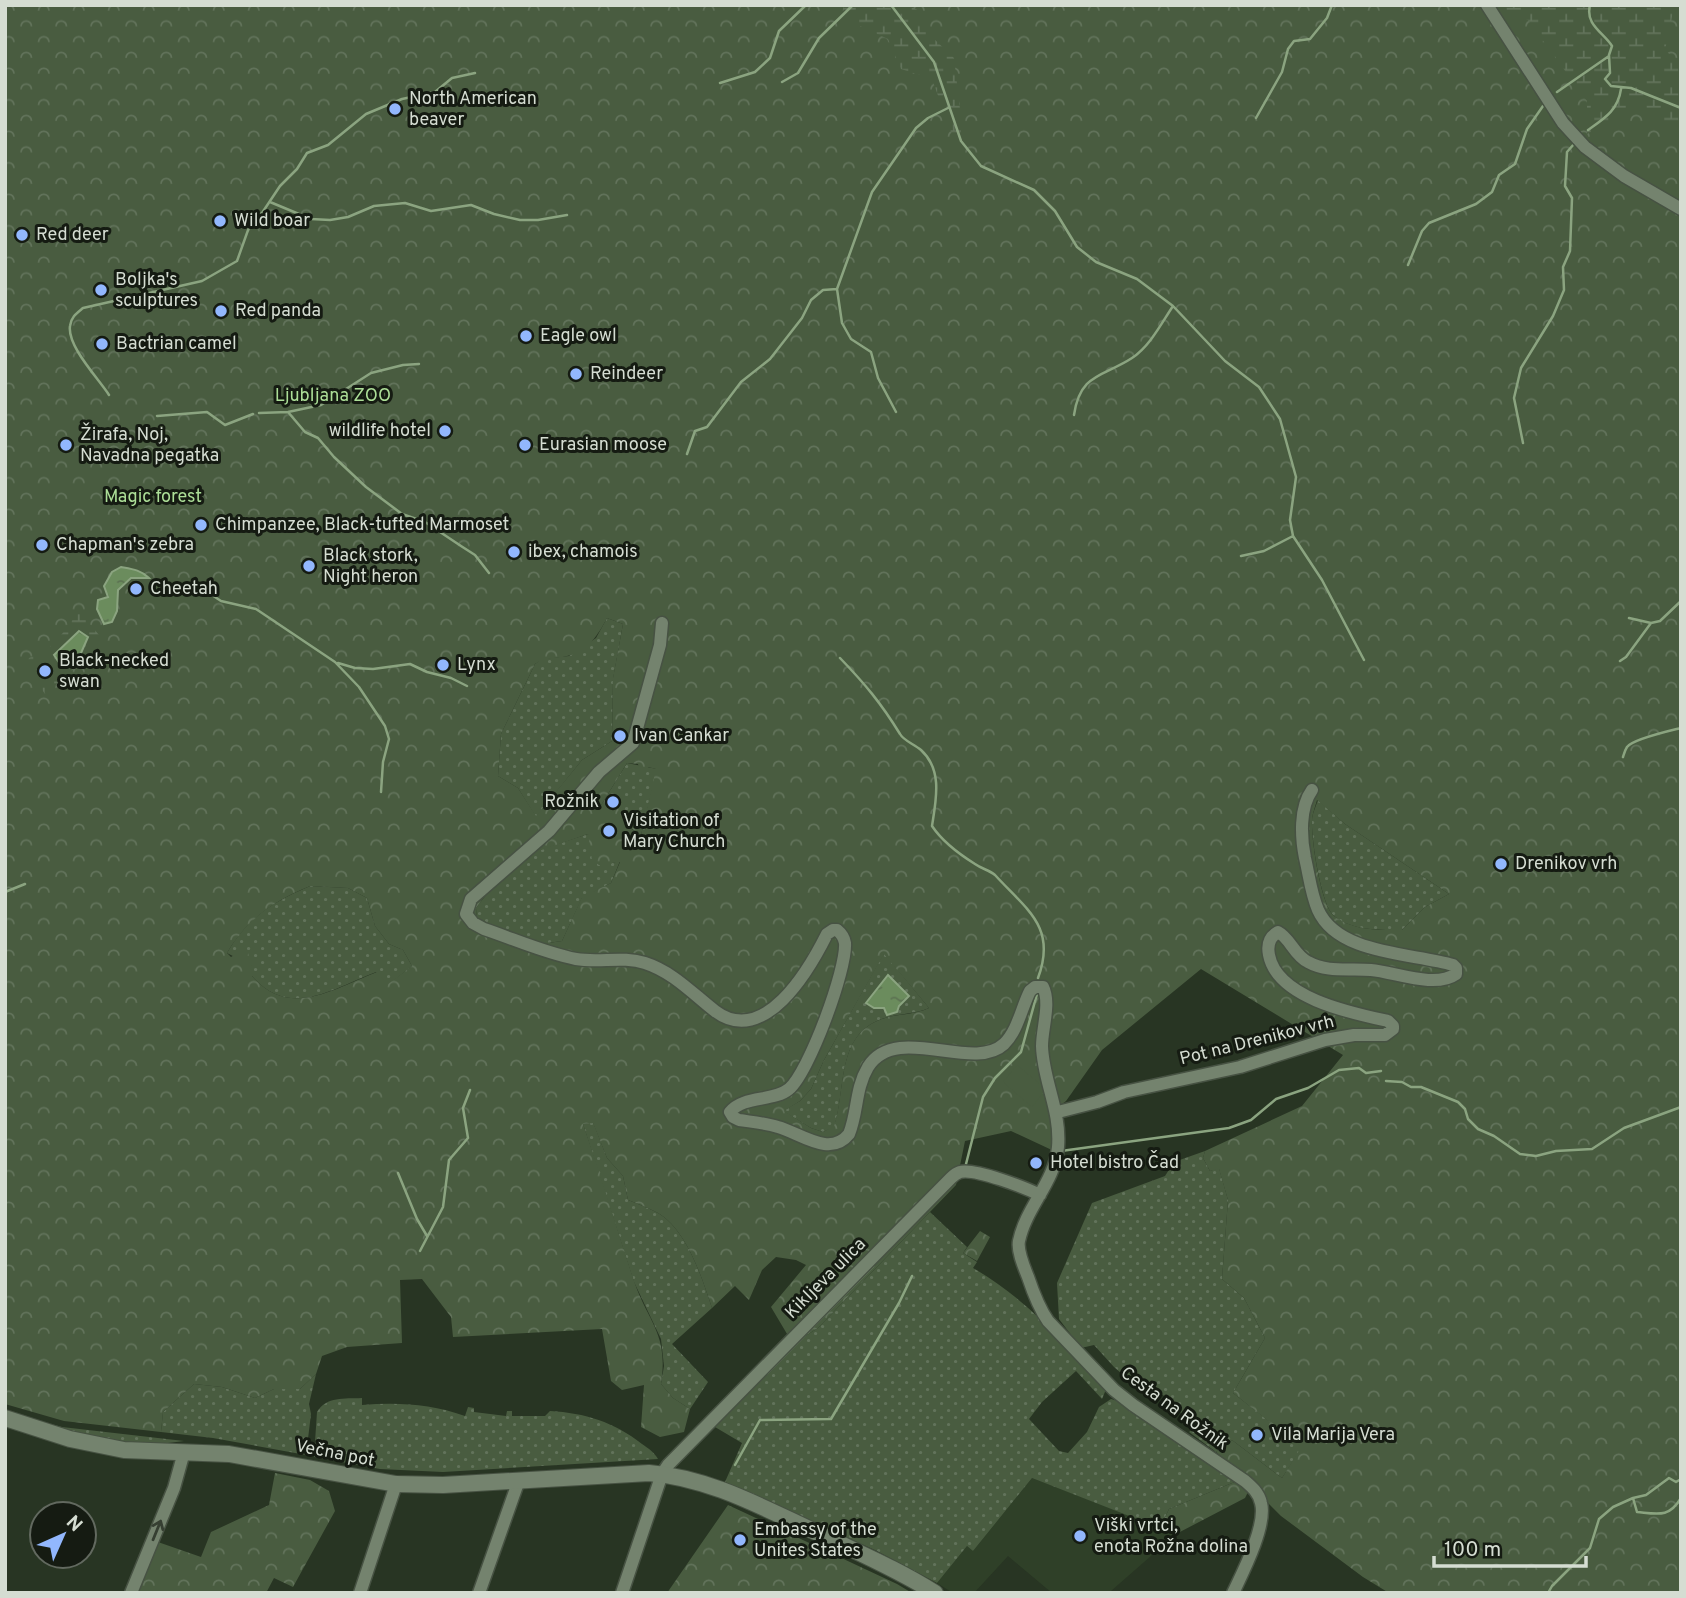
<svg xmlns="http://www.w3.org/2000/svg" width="1686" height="1598" viewBox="0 0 1686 1598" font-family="Overpass,sans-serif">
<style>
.built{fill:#2f4028}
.grass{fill:url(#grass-dots)}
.forest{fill:url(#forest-crowns);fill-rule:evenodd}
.wetland{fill:url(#wetland-marsh)}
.pitch{fill:#495c40}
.water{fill:url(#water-ripples);stroke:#8ba480;stroke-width:2}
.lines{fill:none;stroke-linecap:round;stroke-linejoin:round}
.stream{stroke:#8ba480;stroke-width:2.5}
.minor-casing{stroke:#475243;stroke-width:15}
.secondary-casing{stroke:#475243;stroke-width:18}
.minor{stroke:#74836e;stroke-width:12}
.secondary{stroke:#74836e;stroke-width:16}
.oneway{stroke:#363f32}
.poi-dot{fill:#92b7fd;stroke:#151b12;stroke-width:2.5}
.labels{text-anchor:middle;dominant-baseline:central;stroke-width:6;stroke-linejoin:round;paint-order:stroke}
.poi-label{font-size:18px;fill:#d5ddd2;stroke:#151b12;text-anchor:start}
.park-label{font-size:18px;fill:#acde97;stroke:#151b12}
.street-label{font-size:18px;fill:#d5ddd2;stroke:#151b12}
</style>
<defs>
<pattern id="grass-dots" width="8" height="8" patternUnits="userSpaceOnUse" patternTransform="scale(1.75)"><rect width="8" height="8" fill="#495c40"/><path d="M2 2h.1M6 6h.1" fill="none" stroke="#62735b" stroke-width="1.8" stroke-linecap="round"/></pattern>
<pattern id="forest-crowns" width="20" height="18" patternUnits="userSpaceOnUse" patternTransform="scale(1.75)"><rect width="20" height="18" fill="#495c40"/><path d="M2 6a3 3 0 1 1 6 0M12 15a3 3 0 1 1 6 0" fill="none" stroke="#62735b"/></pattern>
<pattern id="wetland-marsh" width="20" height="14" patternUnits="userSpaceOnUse" patternTransform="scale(1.75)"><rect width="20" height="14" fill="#495c40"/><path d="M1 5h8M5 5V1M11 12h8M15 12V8" fill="none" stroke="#62735b"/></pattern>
<pattern id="water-ripples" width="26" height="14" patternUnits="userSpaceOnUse" patternTransform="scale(1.75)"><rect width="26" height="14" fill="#6b8c5d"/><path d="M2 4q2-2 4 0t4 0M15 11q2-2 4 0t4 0" fill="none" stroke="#5c7252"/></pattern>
</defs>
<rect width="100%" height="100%" fill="#283523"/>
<path class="built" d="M1032 1478 1134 1517 1176 1534 1111 1591 1052 1593 1008 1556 974 1593H953L937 1583 967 1546 973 1551Z"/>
<path class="grass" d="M607 618 623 624 613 679 612 741 582 760 536 817 518 788 498 776 501 734 535 664 542 659 569 656 596 638Z
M627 763 657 769 641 835 600 807Z
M1318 800 1345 824 1449 894 1425 907 1402 930C1379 930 1353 931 1334 916 1321 906 1311 837 1312 821 1312 814 1316 806 1318 800Z
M588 834 612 863 620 861 611 883 582 898 562 941 541 944 477 920 476 908 493 886 527 854Z
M310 886 348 888 367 898 375 926 389 944 403 950 412 966 388 985 376 972C334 988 289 1020 252 976V966L227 953C248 917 273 902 310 886Z
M884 953 929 1008C913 1015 894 1013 877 1021 836 1039 846 1093 834 1127L823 1132 811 1128 783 1111 800 1101 811 1089 824 1060Z
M593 1122 607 1158 623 1176 628 1200C638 1204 649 1208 658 1213 687 1230 702 1278 712 1308L672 1344 708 1382 690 1409 673 1398 661 1384 664 1366 661 1339 634 1282 583 1124Z
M1205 1151 1203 1158 1210 1171 1219 1168 1228 1200 1222 1279 1244 1298 1265 1338 1233 1393 1302 1447 1282 1478 1232 1440 1216 1452 1189 1432 1195 1427 1163 1395 1136 1386 1114 1367 1094 1345 1081 1348 1059 1319 1057 1283 1092 1203 1165 1176 1174 1162Z
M930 1212 967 1247 963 1253 977 1262 973 1268C1026 1298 1065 1344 1107 1387L1102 1399 1076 1371 1042 1402 1029 1419 1059 1451 1068 1453 1087 1432 1099 1407 1111 1399 1124 1403 1237 1481 1169 1509 1160 1528 1032 1478 973 1551 967 1546 937 1583 877 1551 725 1482 742 1443 715 1427 793 1344 818 1328Z
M316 1374 309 1404 311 1414 306 1455 213 1438 161 1432 163 1412 194 1384 222 1387 255 1398 274 1389H300Z
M362 1398V1405C398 1402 431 1404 465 1416L468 1407 474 1408V1412L506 1416 507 1411H512V1416H545L550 1411C585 1413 614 1422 642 1444 649 1449 654 1452 658 1459L443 1472 380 1469 314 1457 317 1412C327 1396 344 1399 362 1398Z
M42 1422 62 1427 184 1441 168 1443 166 1448 86 1438Z"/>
<path class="forest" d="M5 5H1681V1593H1389L1363 1577 1281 1516 1268 1503 1258 1488 1216 1452 1232 1440 1282 1478 1301 1447 1233 1393 1265 1338 1244 1298 1222 1279 1228 1200 1219 1169 1210 1171 1203 1158 1205 1151 1302 1106 1343 1055 1201 969 1102 1050 1066 1101 1053 1111 1054 1151 1011 1131 965 1141 956 1185 818 1328 793 1344 771 1307 806 1265 796 1260 776 1257 762 1270 749 1300 735 1286 712 1308C702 1278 687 1230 658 1213 649 1208 638 1204 628 1200L623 1176 607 1158 593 1123 583 1124C601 1175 616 1226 633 1278 647 1322 669 1332 661 1384L673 1398 690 1409 684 1432 660 1437 641 1427 644 1385 622 1390 611 1381 602 1329 453 1337 451 1317 422 1279 400 1280 402 1343 347 1347 322 1356 316 1374 300 1389H274L255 1398 222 1387 194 1384 163 1412 161 1432 64 1421 5 1404ZM607 618 623 624 613 678 612 741 582 760 536 816 518 788 498 776 501 734 535 664C545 657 555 659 567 656 588 651 598 635 607 618ZM627 763 638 764 640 772 646 773 648 767 656 769 641 835 625 825 617 806 600 807ZM1317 800 1345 824 1449 894 1425 907 1402 930C1379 930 1354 931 1334 916 1321 906 1311 839 1312 821 1312 815 1315 807 1317 800ZM588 834 592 860 599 865 608 866 612 863 620 862 611 883 582 897 562 941 541 944 477 919 476 908 493 886 527 855ZM310 886 348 888 367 898 375 926 389 944 403 950 412 966 388 984 377 972C335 988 289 1020 252 976V966L248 953 242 950 231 957 227 953C247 919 274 901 310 886ZM884 954 929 1008C912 1016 894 1013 877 1021 836 1039 846 1092 834 1126L823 1132 811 1128 784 1111 800 1101 811 1089 824 1060Z
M980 1231 990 1237 977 1261 963 1253Z
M275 1473 310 1480 329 1491 335 1511 293 1587 274 1578 266 1593H134L155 1541 201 1557 211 1532 269 1505Z
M1237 1481 1249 1490 1245 1498 1176 1534 1160 1528 1169 1509Z
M728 1505 897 1584 912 1593H667Z"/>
<path class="wetland" d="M844 5H909L924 14 933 38 954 58 963 135 953 137 932 79 901 69 888 39 843 18Z
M1498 5H1670L1673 12 1665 50 1681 65V131L1639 106 1587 134V101L1528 20 1498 7Z
M77 614H81L105 642 45 694 26 666 29 658 39 653 48 655 52 642 62 634Z"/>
<path class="pitch" d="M1017 1065 1046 1089 1032 1107 1003 1082Z"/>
<path class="water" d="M121 567C132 569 141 570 149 578H131L118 590 117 611 112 622 104 624 97 609 98 600 108 597 104 586 112 572Z
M79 631 88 637 81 653 62 667 54 655Z
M888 975 909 996 899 1006 897 1012 887 1015 884 1008H874L866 1003Z"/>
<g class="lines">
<path class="stream" d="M891 5 934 62 961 141 981 166 1034 190 1055 211 1077 247 1096 262 1137 279 1173 306 1225 361 1259 387 1280 419 1296 477 1290 520 1293 536 1322 580 1364 660
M1590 5C1585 25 1603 32 1612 46L1609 55 1610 73 1605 79 1611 86 1631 88 1681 108
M782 82 798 73 819 38 853 5
M720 83 755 72 770 58 779 31 806 5
M1557 92 1609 56
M1256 118 1282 72 1288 49 1294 41 1310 39 1327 18 1332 5
M1588 130C1605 118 1618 110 1621 89
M270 202 311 219 330 220 348 217 374 206 405 203 431 211 471 205 494 214 520 220H538L567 215
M1408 265 1422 231 1429 223 1476 204 1492 192 1499 175 1515 164 1527 129 1543 106
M837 289 842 323 851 339 871 352 878 378 896 412
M109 395C98 378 67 346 70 326 71 317 77 313 83 308L202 281 237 261 252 219 262 213 280 186 297 169 307 153 328 145 366 114 402 99 435 92 452 78 475 73
M288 412 305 432 318 438 334 457 366 487 402 514 425 522 461 546 475 555 489 573
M259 413 288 412 321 405 371 373 403 365 419 364
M1074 415C1080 373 1103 377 1132 358 1150 346 1161 324 1173 306
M157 416 207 412 225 425 253 414
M1523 443 1514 398 1521 368 1553 316 1564 290 1563 267 1570 251 1572 198 1565 186 1567 152 1574 144
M687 454 695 431 707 427 741 382 770 359 802 318 811 300 823 290 837 289 872 192 916 128 928 118 948 108
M1241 556 1264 551 1293 536
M206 591 221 601 256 609 335 662 359 687 385 726 389 739 383 762 381 792
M1629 618 1651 623 1660 621 1681 601
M840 658C865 684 881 703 900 734 904 741 914 744 921 750 943 770 936 800 932 826 942 841 959 854 975 864 982 869 989 870 995 875 1027 910 1057 927 1038 978
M1620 661 1626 657 1651 623
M338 663 355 668 373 669 410 664 427 672 451 678 467 686
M1623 757C1624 754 1625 750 1627 747 1633 739 1669 731 1681 728
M5 892 25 884
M1386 1081 1402 1082 1411 1087H1421L1458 1102 1465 1109 1468 1119 1478 1129 1494 1136 1520 1154 1536 1156 1556 1151 1592 1149 1624 1128 1681 1107
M1061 1151 1229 1128 1251 1120 1276 1099 1308 1088 1339 1070 1359 1068 1366 1073 1381 1071
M965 1168 983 1097 995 1078 1021 1052 1037 994
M398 1173 417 1219 427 1236
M420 1251 443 1207 449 1160 468 1138 463 1108 470 1090
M767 1373 873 1266
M735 1465 760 1420 831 1419 899 1303 912 1276
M1633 1498 1646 1495 1669 1478 1676 1482 1681 1479
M1548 1593 1552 1586 1590 1548 1599 1519 1613 1507 1633 1498 1637 1512C1658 1514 1669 1518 1681 1498"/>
<g class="minor-casing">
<path id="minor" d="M1487 5 1563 123 1585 147 1624 176 1681 209
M662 623 660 645 633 743 599 772 549 831 471 899 466 914 473 923 484 929C514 939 545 953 576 959 599 963 623 956 645 963 673 972 693 994 715 1011 764 1048 809 970 827 934L833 930H837C842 934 844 937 845 943 847 969 809 1072 789 1089 773 1102 744 1095 730 1112L733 1117 739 1120C752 1122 765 1123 778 1127 800 1133 830 1158 849 1134 858 1112 855 1089 868 1067 896 1022 973 1073 1004 1044 1018 1030 1021 1009 1030 991L1035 987H1043C1051 1003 1042 1028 1042 1046 1043 1081 1061 1110 1058 1147 1055 1182 1026 1207 1019 1241 1017 1251 1024 1267 1028 1277 1033 1292 1039 1308 1048 1321L1114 1390 1133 1405 1245 1481C1252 1487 1259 1493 1261 1503 1267 1525 1243 1572 1233 1593
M1058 1112 1097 1102 1124 1092 1240 1067 1325 1040 1354 1035H1385L1393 1029V1026L1388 1021C1351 1013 1277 998 1269 955 1267 945 1269 937 1278 932 1290 938 1294 955 1308 962 1328 973 1349 968 1371 970 1395 972 1435 989 1456 974V968L1453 965C1413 953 1338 955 1318 910 1311 894 1309 875 1305 858 1301 838 1299 808 1312 790
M131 1593 174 1488 184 1452
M360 1593 396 1484
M479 1593 519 1480
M622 1593 662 1474 668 1465 951 1178C954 1175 957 1173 960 1172 975 1168 1026 1188 1040 1195"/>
</g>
<g class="secondary-casing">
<path id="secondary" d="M5 1418 70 1439 124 1450 229 1454 396 1484 443 1485 649 1473C711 1478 765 1509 820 1534 859 1553 899 1570 935 1593"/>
</g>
<use href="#minor" class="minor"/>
<use href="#secondary" class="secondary"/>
</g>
<defs><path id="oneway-shaft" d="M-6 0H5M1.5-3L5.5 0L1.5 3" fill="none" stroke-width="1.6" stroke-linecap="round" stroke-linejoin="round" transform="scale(1.75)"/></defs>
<use class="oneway" href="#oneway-shaft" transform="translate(157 1530) rotate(-68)"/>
<g class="poi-dot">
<circle cx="395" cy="109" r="7"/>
<circle cx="220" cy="221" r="7"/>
<circle cx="22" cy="235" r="7"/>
<circle cx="101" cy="290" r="7"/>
<circle cx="221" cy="311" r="7"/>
<circle cx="526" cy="336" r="7"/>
<circle cx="102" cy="344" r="7"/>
<circle cx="576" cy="374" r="7"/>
<circle cx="445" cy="431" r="7"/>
<circle cx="66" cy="445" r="7"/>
<circle cx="525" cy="445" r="7"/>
<circle cx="201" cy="525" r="7"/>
<circle cx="42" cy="545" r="7"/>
<circle cx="514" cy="552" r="7"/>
<circle cx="309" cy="566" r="7"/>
<circle cx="136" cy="589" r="7"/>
<circle cx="443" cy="665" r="7"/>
<circle cx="45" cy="671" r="7"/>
<circle cx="620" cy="736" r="7"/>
<circle cx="613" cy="802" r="7"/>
<circle cx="609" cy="831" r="7"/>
<circle cx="1501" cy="864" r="7"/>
<circle cx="1036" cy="1163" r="7"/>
<circle cx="1257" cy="1435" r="7"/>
<circle cx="1080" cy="1536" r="7"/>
<circle cx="740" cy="1540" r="7"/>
</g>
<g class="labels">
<g class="poi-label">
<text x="409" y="99">North American<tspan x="409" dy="21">beaver</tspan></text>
<text x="234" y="221">Wild boar</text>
<text x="36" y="235">Red deer</text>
<text x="115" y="280">Boljka's<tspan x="115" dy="21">sculptures</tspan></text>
<text x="235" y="311">Red panda</text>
<text x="540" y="336">Eagle owl</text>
<text x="116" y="344">Bactrian camel</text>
<text x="590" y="374">Reindeer</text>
<text x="431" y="431" text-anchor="end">wildlife hotel</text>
<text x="80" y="435">Žirafa, Noj,<tspan x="80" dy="21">Navadna pegatka</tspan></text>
<text x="539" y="445">Eurasian moose</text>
<text x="215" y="525">Chimpanzee, Black-tufted Marmoset</text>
<text x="56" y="545">Chapman's zebra</text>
<text x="528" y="552">ibex, chamois</text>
<text x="323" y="556">Black stork,<tspan x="323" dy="21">Night heron</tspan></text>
<text x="150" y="589">Cheetah</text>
<text x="59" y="661">Black-necked<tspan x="59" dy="21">swan</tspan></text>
<text x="457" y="665">Lynx</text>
<text x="634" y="736">Ivan Cankar</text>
<text x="599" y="802" text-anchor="end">Rožnik</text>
<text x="623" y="821">Visitation of<tspan x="623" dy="21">Mary Church</tspan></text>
<text x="1515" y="864">Drenikov vrh</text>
<text x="1050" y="1163">Hotel bistro Čad</text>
<text x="1271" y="1435">Vila Marija Vera</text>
<text x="1094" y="1526">Viški vrtci,<tspan x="1094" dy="21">enota Rožna dolina</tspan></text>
<text x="754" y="1530">Embassy of the<tspan x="754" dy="21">Unites States</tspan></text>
</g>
<g class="park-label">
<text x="333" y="396">Ljubljana ZOO</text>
<text x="153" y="497">Magic forest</text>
</g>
<g class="street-label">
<text transform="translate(1257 1041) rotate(-14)">Pot na Drenikov vrh</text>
<text transform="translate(826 1279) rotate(-45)">Kikljeva ulica</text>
<text transform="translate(1174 1409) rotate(36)">Cesta na Rožnik</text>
<text transform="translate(335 1454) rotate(11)">Večna pot</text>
</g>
</g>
<rect width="1686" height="1598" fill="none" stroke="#d5ddd2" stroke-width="14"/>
<g transform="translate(63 1535) rotate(45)"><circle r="33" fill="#151b12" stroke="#62695f" stroke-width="2"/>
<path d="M0-5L12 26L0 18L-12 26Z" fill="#92b7fd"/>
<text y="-10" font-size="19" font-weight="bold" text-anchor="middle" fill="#d5ddd2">N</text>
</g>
<path d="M1434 1556v10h152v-10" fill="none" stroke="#d5ddd2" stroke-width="3.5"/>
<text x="1444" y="1556" font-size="21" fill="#d5ddd2" stroke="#151b12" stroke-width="5" paint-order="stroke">100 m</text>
</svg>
